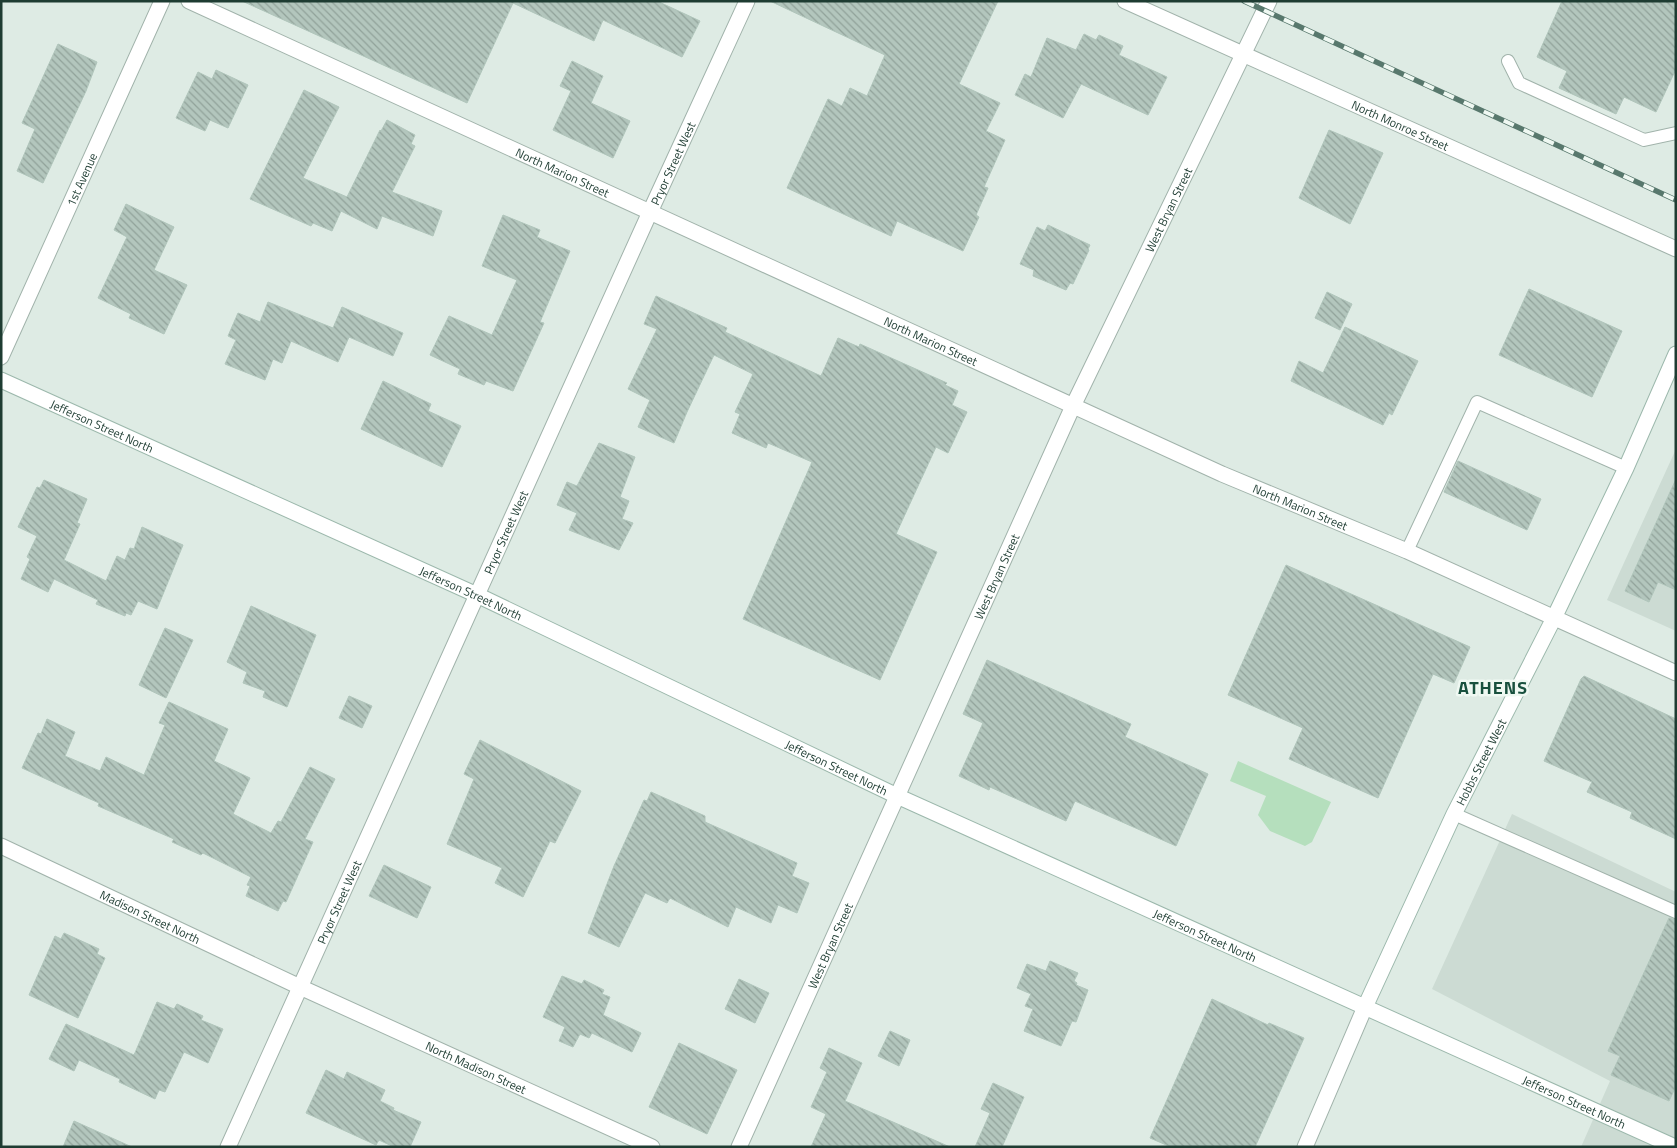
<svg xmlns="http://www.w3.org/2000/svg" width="1677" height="1148" viewBox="0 0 1677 1148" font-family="'Titillium Web',sans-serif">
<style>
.built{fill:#ccdbd3}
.park{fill:#b5dfbd}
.building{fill:url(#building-back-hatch);stroke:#b0c5bb}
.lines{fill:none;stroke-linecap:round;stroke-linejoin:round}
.service-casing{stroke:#a1b3ab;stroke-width:14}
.minor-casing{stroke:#a1b3ab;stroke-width:17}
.tertiary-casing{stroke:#a1b3ab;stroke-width:17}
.secondary-casing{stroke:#9cb8ac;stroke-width:17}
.service{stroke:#fff;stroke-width:12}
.minor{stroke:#fff;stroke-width:15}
.tertiary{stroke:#fff;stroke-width:15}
.secondary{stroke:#fff;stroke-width:15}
.rail-casing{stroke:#58786d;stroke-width:5.5}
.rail{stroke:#eff8f2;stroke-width:4;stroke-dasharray:11;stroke-linecap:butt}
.labels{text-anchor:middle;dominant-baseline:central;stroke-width:5;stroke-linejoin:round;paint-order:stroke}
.street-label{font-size:12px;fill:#1e3c32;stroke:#eff8f2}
.district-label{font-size:18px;font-weight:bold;letter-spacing:1px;fill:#18503e;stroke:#eff8f2}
</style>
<defs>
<pattern id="building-back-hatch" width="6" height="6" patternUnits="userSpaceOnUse" patternTransform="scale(1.25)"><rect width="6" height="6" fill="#b3c6bd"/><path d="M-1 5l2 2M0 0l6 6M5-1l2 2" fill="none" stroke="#91a29a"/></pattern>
</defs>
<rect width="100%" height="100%" fill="#deebe4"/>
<path class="built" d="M1676 449V631L1607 600Z
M1512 814 1676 892V1147H1581L1610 1081 1432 989Z"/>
<path class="park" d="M1238 761 1331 802 1312 842 1305 846 1270 831 1258 815 1266 796 1230 781Z"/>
<path class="building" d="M242 1H657L700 21 682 57 603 20 594 41 513 3 467 103Z
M770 1H998L959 84 1000 103 986 131 1005 140 984 187 988 188 976 215 979 217 963 251 897 221 891 236 787 188 828 99 842 106 850 88 867 96 885 55Z
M1562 1H1676V69L1656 112 1624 97 1616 114 1559 88 1567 71 1537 57Z
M1084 34 1096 40 1099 35 1123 46 1119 55 1167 77 1148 115 1081 84 1063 118 1015 95 1025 74 1031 77 1047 38 1076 50Z
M58 44 97 62 86 91 43 183 17 171 35 129 22 123Z
M572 61 603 76 591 103 630 121 613 158 553 130 571 91 560 86Z
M216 70 248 85 228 128 210 120 205 131 176 118 198 72 212 79Z
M304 90 339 107 303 178 347 197 380 130 381 131 387 120 415 135 411 144 415 146 392 192 442 211 433 236 382 216 377 229 341 211 332 231 313 223 311 226 250 199Z
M1329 130 1383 153 1350 224 1299 198Z
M126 204 174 227 154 270 187 285 164 334 129 318 131 314 98 298 127 237 114 230Z
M503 215 540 230 537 237 570 251 540 322 544 323 513 391 486 381 484 385 458 374 460 369 430 355 449 316 492 335 517 280 482 266Z
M1048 225 1090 245 1088 249 1089 250 1073 284 1070 283 1066 290 1033 276 1034 270 1020 264 1037 227 1045 231Z
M1529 289 1622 331 1592 397 1499 355Z
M1327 292 1352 304 1340 330 1315 318Z
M656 296 727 328 725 332 821 376 838 338 859 347 860 344 947 383 945 385 958 391 952 405 967 412 948 453 936 447 896 534 937 552 880 680 743 619 812 462 768 443 766 448 732 433 740 414 735 412 753 374 714 355 687 412 674 443 638 427 650 400 628 389 657 329 644 324Z
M268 302 333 328 342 307 403 333 393 356 349 337 338 362 291 341 282 363 273 359 265 380 225 364 236 340 228 336 238 313 260 322Z
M1345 327 1418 361 1392 415 1389 413 1383 425 1291 381 1299 361 1323 373Z
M383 381 431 404 428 411 461 426 442 467 361 429Z
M599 443 635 457 620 497 629 501 622 519 633 523 619 550 569 530 577 513 557 505 567 482 577 486Z
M1458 461 1541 499 1527 530 1444 492Z
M1676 479V590L1658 582 1649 602 1625 591Z
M44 480 87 499 77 523 80 524 64 560 106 581 117 556 125 560 130 548 134 549 142 527 183 545 157 609 138 601 131 615 126 613 125 616 96 604 98 600 54 579 48 592 21 579 30 559 27 557 37 536 18 527 37 487 40 488Z
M1286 565 1470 647 1454 683 1433 674 1378 798 1289 759 1303 728 1228 695Z
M251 606 316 635 287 707 263 697 265 691 243 683 247 672 227 662Z
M165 628 193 640 166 698 139 685Z
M987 660 1131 724 1125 737 1208 774 1176 846 1075 801 1066 821 990 787 989 790 959 776 983 723 963 714Z
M1584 676 1676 719V839L1630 818 1632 812 1587 792 1592 782 1544 761 1581 679Z
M349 696 372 706 362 728 339 718Z
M169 702 228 729 214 761 250 778 233 814 271 833 278 821 281 822 310 767 335 779 305 839 313 842 286 902 283 901 278 911 246 896 250 886 247 885 251 877 203 853 201 855 172 842 174 839 98 806 99 803 22 768 38 733 41 734 47 719 75 732 65 756 100 771 106 757 144 775 165 725 159 723Z
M480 740 581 791 555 843 550 841 523 897 495 883 502 868 447 844 474 779 464 774Z
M651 792 705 816V822L797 863 792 876 809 883 797 913 778 905 771 923 736 907 728 927 670 898 667 903 645 893 619 947 588 933 614 866 644 800 647 801Z
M384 865 431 887 417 918 369 896Z
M1669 918 1676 920V1086L1669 1101 1611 1075 1620 1056 1608 1051Z
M64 933 99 949 97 954 105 958 78 1018 29 995 55 936 61 939Z
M1050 961 1078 973 1074 981 1077 983 1076 985 1088 990 1076 1022 1072 1021 1061 1046 1024 1031 1033 1009 1025 1006 1031 994 1017 988 1027 964 1046 971Z
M562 976 582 984 584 980 604 990 602 994 610 997 603 1015 641 1033 632 1052 592 1033 589 1038 580 1034 573 1047 559 1041 565 1027 543 1017Z
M739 979 769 993 755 1023 725 1009Z
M1212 999 1268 1025 1269 1023 1304 1038 1255 1147H1171L1150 1138Z
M157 1002 174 1009 177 1004 203 1016 201 1020 223 1029 208 1063 184 1052 165 1092 159 1090 155 1099 119 1082 120 1079 79 1060 74 1071 49 1059 66 1024 134 1055Z
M890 1031 910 1040 899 1066 878 1056Z
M679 1043 737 1070 707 1134 649 1107Z
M829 1048 862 1063 845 1101 950 1147H811L826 1114 811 1107 827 1072 820 1068Z
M326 1070 344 1079 347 1072 385 1090 380 1101 394 1108 393 1110 421 1122 410 1147H394L379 1140 376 1145 306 1113Z
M993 1083 1024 1097 1002 1147H975L990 1113 981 1109Z
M74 1121 132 1147H63Z"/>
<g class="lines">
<g class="service-casing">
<path id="service" d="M1508 61 1519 83 1644 140 1676 133
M1407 551 1477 402 1626 468
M1454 814 1676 912"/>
</g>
<g class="minor-casing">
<g id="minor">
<path id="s1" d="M189 1 1222 474 1407 551 1676 673"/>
<path id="s2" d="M1125 1 1676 249"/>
<path id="s3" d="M1 357 162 1"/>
<path id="s4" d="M1 846 300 987 652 1147"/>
<path id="s5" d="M228 1147 477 595"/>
<path id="s6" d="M739 1147 1073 406 1269 1"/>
<path d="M1305 1147 1365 1007"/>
</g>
</g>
<g class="tertiary-casing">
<g id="tertiary">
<path id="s7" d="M477 595 650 212 747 1"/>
</g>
</g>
<g class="secondary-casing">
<g id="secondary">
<path id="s8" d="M1 380 477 595 897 796 1675 1147"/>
<path id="s9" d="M1365 1007 1454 814 1554 618 1626 468 1676 354"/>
</g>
</g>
<use href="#service" class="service"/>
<use href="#minor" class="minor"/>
<use href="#tertiary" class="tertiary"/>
<use href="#secondary" class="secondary"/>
<g class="rail-casing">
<path id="rail" d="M1244 1 1676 200"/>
</g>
<use href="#rail" class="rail"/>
</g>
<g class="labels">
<g class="street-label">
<text stroke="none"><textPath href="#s2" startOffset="302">North Monroe Street</textPath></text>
<text stroke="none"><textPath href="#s7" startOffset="474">Pryor Street West</textPath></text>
<text stroke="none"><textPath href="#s1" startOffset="411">North Marion Street</textPath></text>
<text stroke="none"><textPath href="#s3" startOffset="195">1st Avenue</textPath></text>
<text stroke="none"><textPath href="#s6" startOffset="1031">West Bryan Street</textPath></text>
<text stroke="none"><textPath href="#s1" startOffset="816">North Marion Street</textPath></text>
<text stroke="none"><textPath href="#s8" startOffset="111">Jefferson Street North</textPath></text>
<text stroke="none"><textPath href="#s1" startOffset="1221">North Marion Street</textPath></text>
<text stroke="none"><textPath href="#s7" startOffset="69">Pryor Street West</textPath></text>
<text stroke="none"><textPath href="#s6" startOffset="626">West Bryan Street</textPath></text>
<text stroke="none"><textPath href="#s8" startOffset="516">Jefferson Street North</textPath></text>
<text stroke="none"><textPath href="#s9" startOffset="271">Hobbs Street West</textPath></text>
<text stroke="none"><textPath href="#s8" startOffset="921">Jefferson Street North</textPath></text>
<text stroke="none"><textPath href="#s5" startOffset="269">Pryor Street West</textPath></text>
<text stroke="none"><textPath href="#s4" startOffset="165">Madison Street North</textPath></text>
<text stroke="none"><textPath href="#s8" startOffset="1326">Jefferson Street North</textPath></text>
<text stroke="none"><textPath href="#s6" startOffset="221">West Bryan Street</textPath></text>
<text stroke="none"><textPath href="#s4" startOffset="524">North Madison Street</textPath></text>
<text stroke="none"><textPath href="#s8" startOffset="1731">Jefferson Street North</textPath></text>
</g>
<g class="district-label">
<text x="1493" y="687">ATHENS</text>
</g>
</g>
<rect width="1677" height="1148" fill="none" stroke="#1e3c32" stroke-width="5"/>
</svg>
